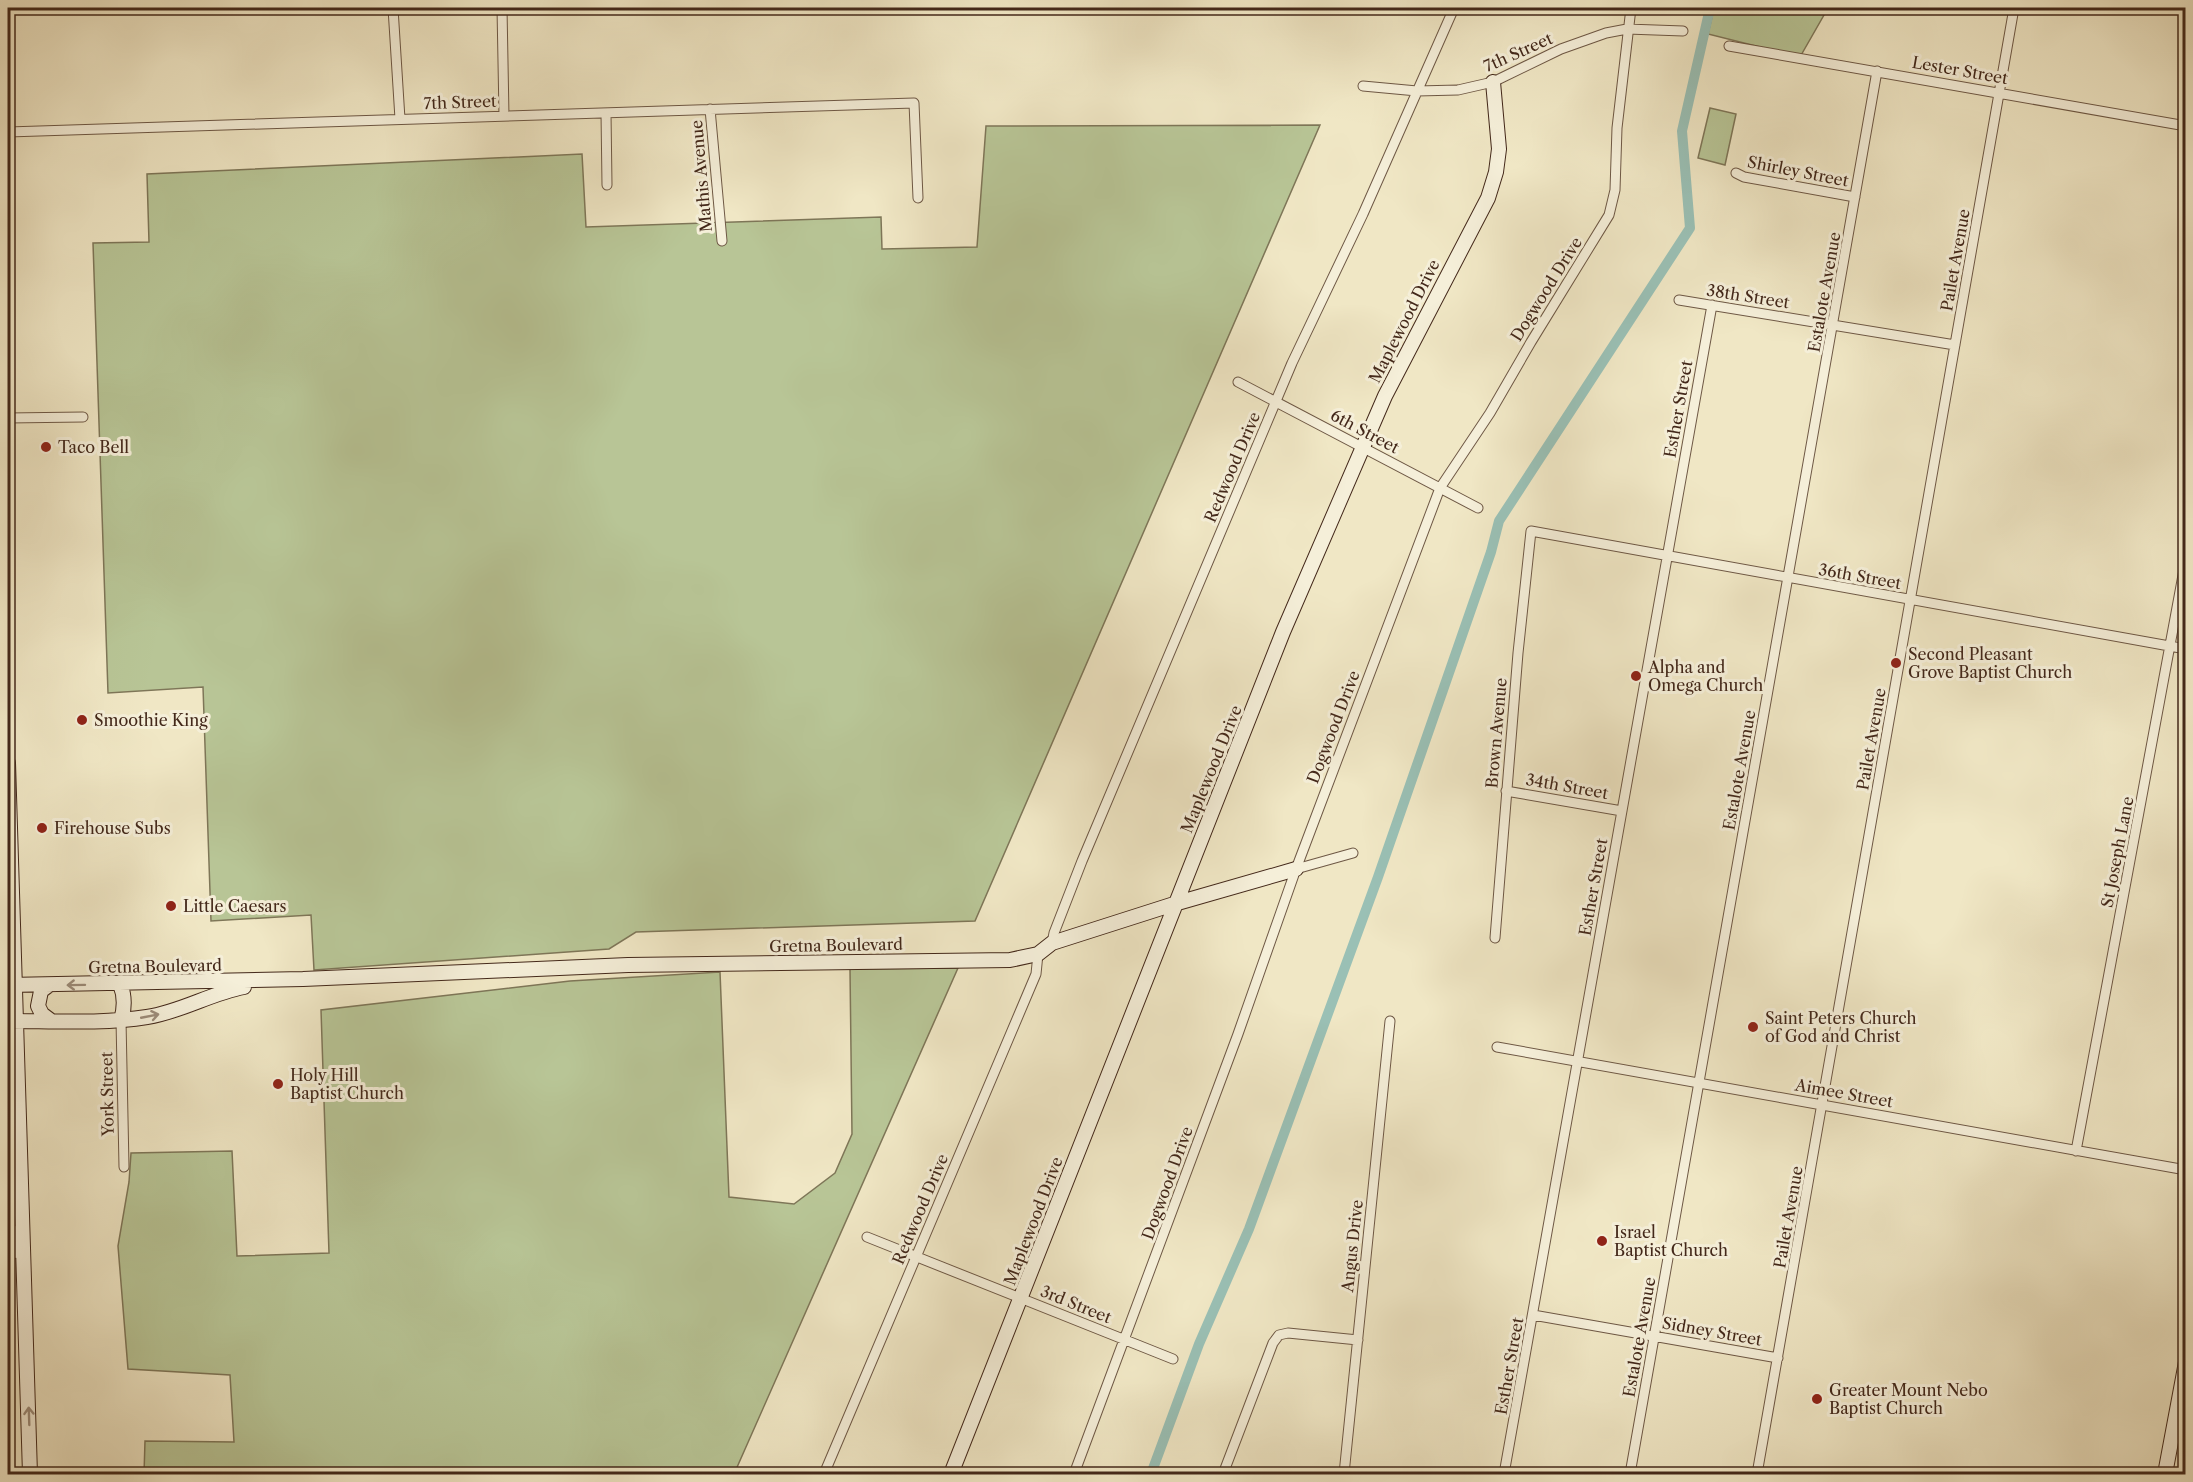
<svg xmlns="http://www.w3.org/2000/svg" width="2193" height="1482" viewBox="0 0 2193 1482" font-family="'Libre Caslon Text',serif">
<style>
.green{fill:#b8c596;stroke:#7e7658;stroke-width:1.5}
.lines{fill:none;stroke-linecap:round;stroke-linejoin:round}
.canal{stroke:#9ac0b5;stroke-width:10}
.street-casing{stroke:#6e5845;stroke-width:11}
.secondary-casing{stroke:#43281a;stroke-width:16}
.street{stroke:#f5efd9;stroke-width:9}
.secondary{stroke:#f5efd9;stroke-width:14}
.oneway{stroke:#9c8c7a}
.poi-dot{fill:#8f2418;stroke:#f5efd9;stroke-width:2}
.labels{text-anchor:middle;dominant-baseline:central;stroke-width:6;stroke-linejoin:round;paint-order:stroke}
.street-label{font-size:16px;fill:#43281a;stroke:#f5efd9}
.poi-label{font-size:16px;fill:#43281a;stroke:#f5efd9;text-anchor:start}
</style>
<rect width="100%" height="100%" fill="#f0e7c5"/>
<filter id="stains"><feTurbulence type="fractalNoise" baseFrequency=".00333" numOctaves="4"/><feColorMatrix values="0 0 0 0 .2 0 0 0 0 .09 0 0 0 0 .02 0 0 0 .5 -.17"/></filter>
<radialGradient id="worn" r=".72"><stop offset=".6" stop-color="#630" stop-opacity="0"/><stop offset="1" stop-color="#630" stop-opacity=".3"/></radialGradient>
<path class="green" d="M1714 8H1828L1800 57 1708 34Z
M1710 108 1736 114 1725 165 1698 158Z
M1320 125 975 921 636 932 609 949 314 970 311 915 211 921 203 687 108 693 93 243 149 242 147 174 582 154 586 227 881 217 882 249 977 247 986 126Z
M958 968 734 1474H144L145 1441 234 1442 230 1375 128 1369 118 1246 129 1182 131 1153 232 1151 237 1256 329 1253 321 1010 570 981 720 972 729 1197 794 1204 835 1173 852 1134 850 969Z"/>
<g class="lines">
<path class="canal" d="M1151 1474 1199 1344 1249 1229 1378 877 1491 552 1499 521 1690 228 1682 131 1710 8"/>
<g class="street-casing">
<path id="street" d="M393 8 400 119
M502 8 504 116
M1729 46 2186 126
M1363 86 1417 91 1458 90 1493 82 1561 49 1606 33 1627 29 1683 31
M710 109 722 241
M606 113 607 185
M8 132 914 103 918 198
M1736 173 1744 177 1855 197
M1679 300 1955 345
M1238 382 1478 508
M8 418 83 417
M1506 791 1622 811
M1296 869 1353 853
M1495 938 1518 653 1531 531 2186 649
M1052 943 1054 933 1082 861 1292 363 1363 214 1454 8
M121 1020 124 1167
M1497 1047 2186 1170
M2076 1151 2186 559
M867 1237 1173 1359
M1533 1315 1778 1358
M824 1474 1036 974 1038 954
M1074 1474 1238 1034 1296 869 1440 488 1490 413 1531 342 1609 215 1615 190 1617 128 1631 8
M1223 1474 1273 1343 1279 1335 1288 1333 1358 1340
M1344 1474 1390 1021
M1504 1474C1575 1085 1641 695 1712 305
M1630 1474 1877 71
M1757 1474 2014 8"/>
</g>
<g class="secondary-casing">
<path id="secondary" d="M8 763 30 1474
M120 984C125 996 125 1007 121 1020
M8 985 303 979 628 965 1010 960 1038 954 1052 943 1174 904 1296 869
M49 985 41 991 38 1006 42 1014 50 1020
M8 1021C52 1021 104 1024 147 1017 181 1012 211 993 244 987
M8 1230 13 1233 16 1241 17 1251
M951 1474 1283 632 1385 396 1488 198 1496 172 1499 149 1493 82
M2165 1474 2186 1362"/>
</g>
<use href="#street" class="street"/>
<use href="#secondary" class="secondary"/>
</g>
<defs><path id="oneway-shaft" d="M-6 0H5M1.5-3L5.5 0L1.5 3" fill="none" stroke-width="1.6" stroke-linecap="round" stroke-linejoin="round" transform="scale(1.5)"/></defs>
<g class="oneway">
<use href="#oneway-shaft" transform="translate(76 985) rotate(179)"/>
<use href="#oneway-shaft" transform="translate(150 1016) rotate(-11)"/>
<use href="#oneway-shaft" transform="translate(29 1416) rotate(-92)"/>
</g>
<g class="poi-dot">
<circle cx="46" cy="447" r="6"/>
<circle cx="1896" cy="663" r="6"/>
<circle cx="1636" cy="676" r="6"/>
<circle cx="82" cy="720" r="6"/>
<circle cx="42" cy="828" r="6"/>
<circle cx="171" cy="906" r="6"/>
<circle cx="1753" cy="1027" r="6"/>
<circle cx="278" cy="1084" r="6"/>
<circle cx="1602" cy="1241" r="6"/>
<circle cx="1817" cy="1399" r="6"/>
</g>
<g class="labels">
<g class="street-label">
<text transform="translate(1518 52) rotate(-24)">7th Street</text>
<text transform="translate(1960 70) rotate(10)">Lester Street</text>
<text transform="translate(460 102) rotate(-2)">7th Street</text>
<text transform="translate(1798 171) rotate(11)">Shirley Street</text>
<text transform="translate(701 176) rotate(-95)">Mathis Avenue</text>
<text transform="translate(1955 260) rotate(-80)">Pailet Avenue</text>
<text transform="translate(1546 289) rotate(-58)">Dogwood Drive</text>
<text transform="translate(1824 292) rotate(-80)">Estalote Avenue</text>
<text transform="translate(1748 296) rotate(9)">38th Street</text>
<text transform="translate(1404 321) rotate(-63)">Maplewood Drive</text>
<text transform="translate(1678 409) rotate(-80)">Esther Street</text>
<text transform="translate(1365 431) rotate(28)">6th Street</text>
<text transform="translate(1232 467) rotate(-67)">Redwood Drive</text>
<text transform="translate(1860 576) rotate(10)">36th Street</text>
<text transform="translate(1333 727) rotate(-69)">Dogwood Drive</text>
<text transform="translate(1496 733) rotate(-85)">Brown Avenue</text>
<text transform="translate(1871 739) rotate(-80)">Pailet Avenue</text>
<text transform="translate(1211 769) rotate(-68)">Maplewood Drive</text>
<text transform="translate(1739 770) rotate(-80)">Estalote Avenue</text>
<text transform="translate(1567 786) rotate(10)">34th Street</text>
<text transform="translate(2117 852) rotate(-79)">St Joseph Lane</text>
<text transform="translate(1593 887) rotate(-80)">Esther Street</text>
<text transform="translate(836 945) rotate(-1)">Gretna Boulevard</text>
<text transform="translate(155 966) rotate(-1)">Gretna Boulevard</text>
<text transform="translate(1844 1093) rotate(10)">Aimee Street</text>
<text transform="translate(107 1094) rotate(-91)">York Street</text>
<text transform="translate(1167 1183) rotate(-70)">Dogwood Drive</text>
<text transform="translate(920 1209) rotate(-67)">Redwood Drive</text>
<text transform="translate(1788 1217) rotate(-80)">Pailet Avenue</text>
<text transform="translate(1033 1221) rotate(-69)">Maplewood Drive</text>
<text transform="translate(1352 1246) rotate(-84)">Angus Drive</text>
<text transform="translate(1076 1304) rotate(22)">3rd Street</text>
<text transform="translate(1712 1331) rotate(10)">Sidney Street</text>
<text transform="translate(1639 1337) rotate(-80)">Estalote Avenue</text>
<text transform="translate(1509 1366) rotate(-80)">Esther Street</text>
</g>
<g class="poi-label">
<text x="58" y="447">Taco Bell</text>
<text x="1908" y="654">Second Pleasant<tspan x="1908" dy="18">Grove Baptist Church</tspan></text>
<text x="1648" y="667">Alpha and<tspan x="1648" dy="18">Omega Church</tspan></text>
<text x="94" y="720">Smoothie King</text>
<text x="54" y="828">Firehouse Subs</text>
<text x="183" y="906">Little Caesars</text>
<text x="1765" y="1018">Saint Peters Church<tspan x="1765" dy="18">of God and Christ</tspan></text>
<text x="290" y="1075">Holy Hill<tspan x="290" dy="18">Baptist Church</tspan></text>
<text x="1614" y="1232">Israel<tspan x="1614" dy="18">Baptist Church</tspan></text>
<text x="1829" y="1390">Greater Mount Nebo<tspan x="1829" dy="18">Baptist Church</tspan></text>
</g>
</g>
<rect width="2193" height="1482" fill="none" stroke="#f0e7c5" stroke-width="30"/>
<rect x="9" y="9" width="2175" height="1464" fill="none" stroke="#43281a" stroke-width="3"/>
<rect x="15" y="15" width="2163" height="1452" fill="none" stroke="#43281a" stroke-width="1.5"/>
<rect width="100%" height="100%" filter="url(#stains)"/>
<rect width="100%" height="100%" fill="url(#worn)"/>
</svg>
